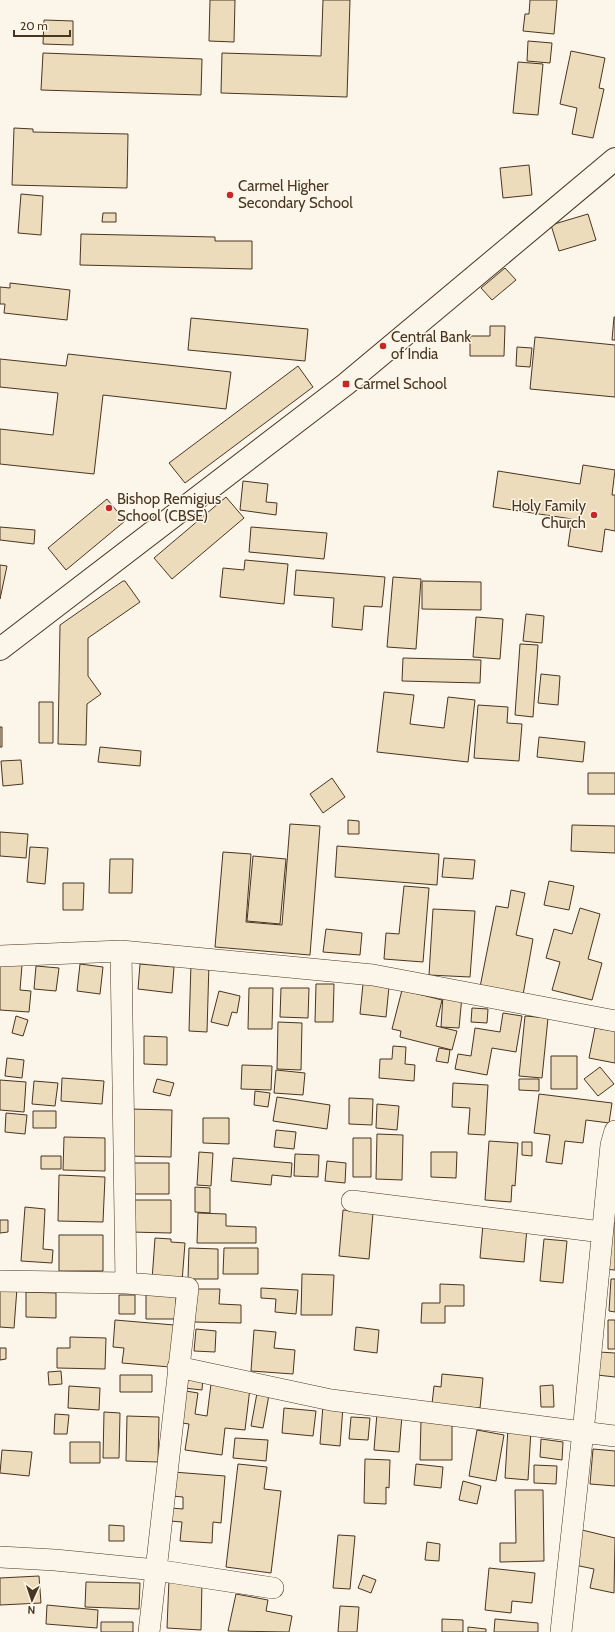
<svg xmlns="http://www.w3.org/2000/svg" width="615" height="1632" viewBox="0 0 615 1632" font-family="Cabin,sans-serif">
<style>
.building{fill:#ecdcbc;stroke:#4a3520}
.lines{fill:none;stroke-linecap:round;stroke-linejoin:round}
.minor-casing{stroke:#4a3520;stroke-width:22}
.major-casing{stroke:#4a3520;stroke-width:24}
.minor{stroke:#fbf6e9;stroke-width:21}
.major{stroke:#fbf6e9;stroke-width:22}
.poi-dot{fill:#c62828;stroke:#fbf6e9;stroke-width:1.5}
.labels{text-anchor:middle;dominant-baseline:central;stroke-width:3;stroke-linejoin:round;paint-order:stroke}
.poi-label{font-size:15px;fill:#4a3520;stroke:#fbf6e9;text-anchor:start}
</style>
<rect width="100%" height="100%" fill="#fbf6e9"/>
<path class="building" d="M210 0H235L234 42 209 41Z
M323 0H350L347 97 221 93 222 53 321 56Z
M530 0H557L554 34 523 31 525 14H529Z
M44 20 73 21V45L43 44Z
M528 41 552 43 550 63 527 61Z
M571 51 605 58 599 88 604 89 593 138 572 134 577 108 560 104Z
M43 53 202 59 201 95 41 90Z
M518 62 543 64 538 115 513 113Z
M14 128 33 129V132L128 134 127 188 12 185Z
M529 165 532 195 503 198 500 168Z
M21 194 43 196 41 235 18 233Z
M103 213H116V222H102Z
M588 214 596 240 559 251 551 225Z
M81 234 215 237V241H252V269L80 265Z
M505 268 516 280 492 300 481 288Z
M10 283 70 290 67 320 4 313 5 304H0V287L10 288Z
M614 317H615V340H612Z
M191 318 308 329 305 361 188 350Z
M490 326H505L504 356H470V336H490Z
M535 337 615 345V397L530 389Z
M517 347 532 348 530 367 516 366Z
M68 354 231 372 226 409 103 395 94 474 0 464V429L53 435 58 393 0 387V359L66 366Z
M298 366 313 387 185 483 169 463Z
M583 465 615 470 612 495H615V531L605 529 602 552 568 546 572 519 493 507 498 471 580 484Z
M243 481 268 484 266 502 277 503 276 515 240 510Z
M226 497 244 518 172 579 154 558Z
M107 499 125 521 66 570 48 548Z
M0 527 35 530 34 544 0 540Z
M251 527 327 533 324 559 249 552Z
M245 560 288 564 284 604 220 597 223 568 244 570Z
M0 565 7 566 0 599Z
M296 570 385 577 382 607 364 606 362 630 332 627 334 598 294 595Z
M393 577 421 579 416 649 387 647Z
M123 581H125L140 602 88 638V676L101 694 87 704 86 745 58 744 60 625Z
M422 581 481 582V610L422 609Z
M526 614 544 616 542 643 523 641Z
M476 617 503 619 500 659 473 657Z
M520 644 538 645 533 717 515 715Z
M403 658 481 660 480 683 402 681Z
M541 674 560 676 558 705 538 703Z
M384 692 414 695 410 724 444 728 448 697 475 700 468 762 377 752Z
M39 702H53V743H39Z
M478 705 508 707 507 723 522 724 519 761 474 758Z
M0 727H2V747H0Z
M539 737 585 742 583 762 537 757Z
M100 747 141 751 140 766 98 762Z
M21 760 23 784 3 786 1 761Z
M588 773H615V794H588Z
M332 778 345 797 323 813 310 794Z
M348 820 359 821V834H348Z
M290 824 320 826 310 955 215 947 223 852 251 854 246 922 282 925Z
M572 825 615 826V853L571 851Z
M0 832 28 834 26 858 0 856Z
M337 846 439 854 437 885 335 877Z
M30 847 48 848 45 884 27 882Z
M253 856 286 859 280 924 247 921Z
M444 858 475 860 473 879 442 877Z
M110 859H133L132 893H109Z
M549 881 574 886 569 910 544 905Z
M63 883H84L83 910H63Z
M404 886 429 888 423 962 384 959 386 933 399 934Z
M511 890 525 893 516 935 533 939 523 995 480 987 496 906 508 908Z
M580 908 600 914 588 959 602 963 592 1000 552 990 560 962 546 958 554 929 572 934Z
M433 909 475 911 470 977 429 975Z
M326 929 362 933 360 955 323 952Z
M0 963 22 965 20 990 31 991 29 1012 0 1010Z
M191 963H209L207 1032 189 1031Z
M80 964 103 967 100 994 77 991Z
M140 964 174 967 172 993 138 989Z
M36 966 59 968 56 991 34 989Z
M316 984H334L333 1022H315Z
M363 984 389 987 386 1017 360 1014Z
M249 988H273L272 1029H248Z
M281 988H309L308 1018 280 1017Z
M402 990 442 1000 436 1026 457 1031 452 1050 400 1037 401 1031 392 1029Z
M219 991 240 996 237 1013 232 1012 228 1026 211 1022Z
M443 995 462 996 459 1028 441 1027Z
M472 1008 488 1009 487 1023 471 1022Z
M503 1013 522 1016 516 1052 492 1048 487 1075 455 1069 458 1054 471 1056 475 1028 500 1032Z
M16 1016 28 1020 23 1036 12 1033Z
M525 1016 548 1018 542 1078 519 1076Z
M278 1022 302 1023 301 1070 277 1069Z
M595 1028 615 1031V1063L589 1058Z
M144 1036 167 1037V1065L144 1064Z
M393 1046 406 1047 405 1064 415 1065 414 1081 379 1078 380 1059H392Z
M439 1048 450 1050 448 1063 436 1061Z
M551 1056H577V1089H551Z
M7 1058 24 1060 22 1078 5 1076Z
M242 1065 272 1066 271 1090 241 1089Z
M600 1067 614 1084 598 1096 584 1079Z
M276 1070 305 1073 303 1095 274 1093Z
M62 1078 104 1081 102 1104 61 1101Z
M157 1079 174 1083 170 1096 153 1092Z
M519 1079H539V1091L519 1090Z
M0 1080 26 1082 24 1112 0 1110Z
M34 1081 58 1083 55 1106 32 1104Z
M453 1083 488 1085 485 1135 468 1134 470 1108 452 1107Z
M255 1091 270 1093 268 1107 254 1105Z
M539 1094 612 1103 609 1123 586 1120 583 1143 565 1141 562 1164 546 1162 550 1135 534 1133Z
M277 1097 330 1105 327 1129 273 1121Z
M349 1098 373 1099 372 1125 349 1124Z
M377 1104 399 1106 397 1130 376 1128Z
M129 1109 172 1110 171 1157 128 1156Z
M33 1111H56V1128H33Z
M6 1113 27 1115 25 1134 5 1132Z
M203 1118H229V1144L203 1143Z
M276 1130 296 1132 294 1149 274 1147Z
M377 1134 403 1135 402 1180 376 1179Z
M64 1137 105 1138V1171L63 1170Z
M353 1138H371V1177H353Z
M489 1141 518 1143 515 1186 512 1185 511 1202 485 1200Z
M522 1142H532V1156L522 1155Z
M199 1152 213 1153 211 1186 197 1185Z
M431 1152H457L456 1178 431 1177Z
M295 1154 319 1155 318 1177 294 1176Z
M41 1156H61V1169H41Z
M233 1158 292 1163 291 1177 272 1175 271 1185 231 1181Z
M327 1161 346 1163 345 1183 325 1181Z
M129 1163H169V1194H129Z
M59 1175 105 1177 103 1222 58 1221Z
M195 1187 210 1188V1213L195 1212Z
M130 1200H171V1233L130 1232Z
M25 1207 45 1209 43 1249 53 1250 52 1263 21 1261Z
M343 1210 373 1213 369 1259 339 1256Z
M198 1213 226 1214V1226L256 1227V1243H197Z
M0 1220H8V1232L0 1233Z
M607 1222 615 1223V1270L603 1269Z
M483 1224 527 1228 524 1262 480 1258Z
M59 1235H103V1271H59Z
M155 1238 171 1239V1242L185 1243 182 1282 152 1280Z
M544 1239 567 1241 563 1283 540 1281Z
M189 1248 218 1249V1279H188Z
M224 1248H258V1274H223Z
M302 1274 334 1275 332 1315H301Z
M611 1279H615V1312L609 1311Z
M440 1284 464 1285V1306H445V1323H421L422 1303H440Z
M0 1286 17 1288 14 1328 0 1327Z
M146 1288H176V1319H146Z
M261 1288 298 1290 296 1314 275 1312 276 1299 261 1298Z
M194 1289H220L219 1304 241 1305V1323L193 1322Z
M26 1292 56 1293V1318L26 1317Z
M119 1295H135V1314H119Z
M115 1320 174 1325 170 1367 122 1363 124 1348 113 1347Z
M608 1320H615V1349H608Z
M356 1327 379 1330 377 1353 354 1350Z
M196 1329 216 1331 215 1352 194 1351Z
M254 1330 276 1332 274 1348 295 1350 293 1374 251 1371Z
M70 1337 106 1338 105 1369 57 1368V1348H70Z
M0 1348H6V1359L0 1360Z
M599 1352 615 1353V1377L597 1375Z
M61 1371 62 1384 49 1385 48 1372Z
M186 1374 203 1376 202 1390 184 1388Z
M442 1374 483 1378 480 1408 432 1404 434 1386 441 1387Z
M120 1375H152V1392H120Z
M211 1384 250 1388 245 1430 225 1428 222 1455 185 1450 189 1424 176 1422 180 1390 198 1393 195 1414 207 1416Z
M553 1385 554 1407H541L540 1386Z
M69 1386 100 1388 99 1410 68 1408Z
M257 1393 269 1395 263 1428 251 1426Z
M323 1405 343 1407 340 1446 320 1444Z
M284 1408 316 1411 313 1436 282 1433Z
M104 1412 120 1413 119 1458H103Z
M377 1413 402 1415 399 1452 374 1450Z
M55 1414 69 1415 67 1434H54Z
M127 1416 159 1417 158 1462 126 1461Z
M351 1417 370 1418 368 1440 349 1439Z
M421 1420H452V1460H420Z
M508 1428 531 1430 528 1480 505 1478Z
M477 1430 504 1435 496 1481 469 1476Z
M235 1438 268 1440 266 1461 233 1458Z
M541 1439 563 1442 562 1460 540 1457Z
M70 1442H100V1463H70Z
M593 1449 615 1451V1486L590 1484Z
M2 1450 32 1452 29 1476 0 1473Z
M365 1459 390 1460 389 1488 386 1487V1504L364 1503Z
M238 1464 267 1467 264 1489 281 1491 271 1573 226 1567Z
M416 1464 443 1467 441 1488 414 1485Z
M534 1465 557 1466 556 1484 534 1483Z
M173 1472 225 1476 221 1523 213 1522 212 1543 180 1541 182 1522 170 1521 171 1508 183 1509V1497L172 1496Z
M463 1481 481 1486 477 1504 459 1500Z
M515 1490H543L544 1561 500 1562V1543H516Z
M109 1525 124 1526V1541H109Z
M578 1529 615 1538 614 1593 590 1588 594 1569 570 1564Z
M338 1535 355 1536 350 1589 333 1588Z
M427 1542 440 1544 439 1561 425 1560Z
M489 1568 535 1573 532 1603 512 1601 511 1613 485 1610Z
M363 1575 376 1580 371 1593 358 1588Z
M39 1576 41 1603 0 1605V1578Z
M169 1579 202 1581 201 1630 167 1628Z
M86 1582 140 1583 139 1609 85 1607Z
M236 1594 268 1600 266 1611 292 1616 289 1632 228 1631Z
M47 1605 98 1610 97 1628 46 1624Z
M340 1606 359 1607 357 1632H338Z
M442 1619 463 1620V1632H442Z
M495 1619 538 1623V1632H494Z
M101 1622H133V1632H101Z
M468 1627 486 1629V1632H468Z"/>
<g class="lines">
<g class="minor-casing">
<path id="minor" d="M0 956 121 951 373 975 615 1021
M352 1201 602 1232
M0 1281 126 1283 121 951
M126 1283 188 1288 149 1632
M178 1367 331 1400 615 1436
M0 1557 55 1560 156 1570 273 1588
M561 1632 585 1413 611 1145 615 1131"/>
</g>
<g class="major-casing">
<path id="major" d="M0 649 346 384 615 159"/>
</g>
<use href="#minor" class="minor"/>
<use href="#major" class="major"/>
</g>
<g class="poi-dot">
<circle cx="230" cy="195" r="4"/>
<circle cx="383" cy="346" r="4"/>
<rect x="342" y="380" width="8" height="8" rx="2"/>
<circle cx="109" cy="508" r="4"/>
<circle cx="594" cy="515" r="4"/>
</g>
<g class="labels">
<g class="poi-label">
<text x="238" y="186">Carmel Higher<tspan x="238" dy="17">Secondary School</tspan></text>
<text x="391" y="337">Central Bank<tspan x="391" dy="17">of India</tspan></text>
<text x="354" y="384">Carmel School</text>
<text x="117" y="499">Bishop Remigius<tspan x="117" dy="17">School (CBSE)</tspan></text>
<text x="586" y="506" text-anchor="end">Holy Family<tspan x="586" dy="17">Church</tspan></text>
</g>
</g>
<g transform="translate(32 1600) rotate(183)" stroke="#fbf6e9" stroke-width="3" paint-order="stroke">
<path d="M0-3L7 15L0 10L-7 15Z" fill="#4a3520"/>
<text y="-6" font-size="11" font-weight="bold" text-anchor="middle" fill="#4a3520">N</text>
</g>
<path d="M14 30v6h56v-6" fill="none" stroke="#4a3520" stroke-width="2"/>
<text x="20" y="30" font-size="12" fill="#4a3520" stroke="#fbf6e9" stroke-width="3" paint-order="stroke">20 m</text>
</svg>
